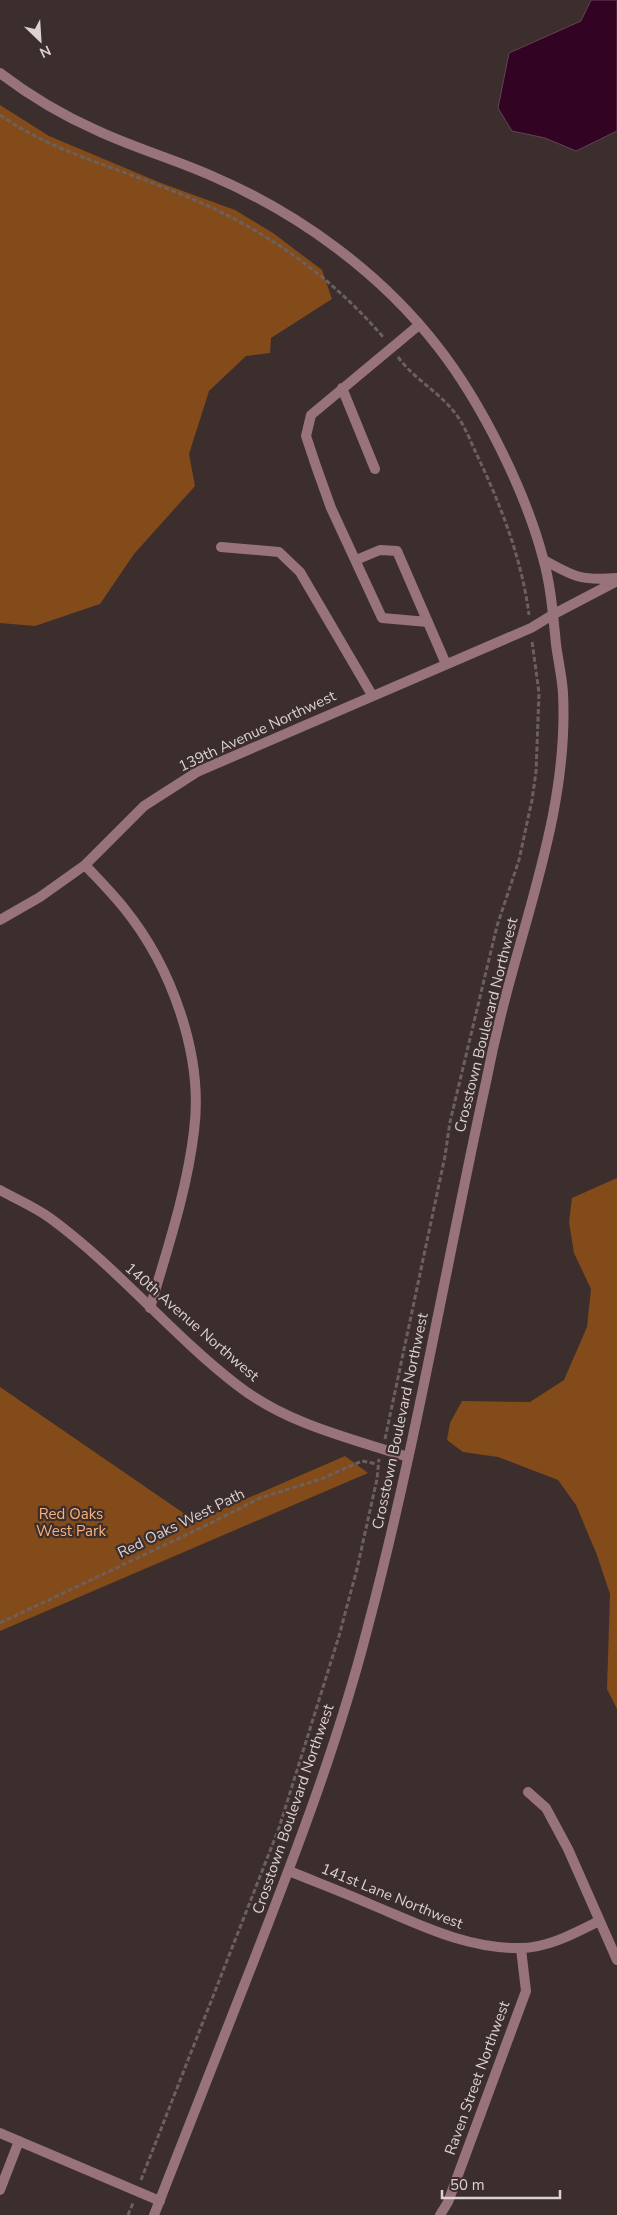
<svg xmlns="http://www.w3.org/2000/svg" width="617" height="2215" viewBox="0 0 617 2215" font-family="'Nunito Sans',sans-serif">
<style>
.green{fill:#834b19}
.water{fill:#320323;stroke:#654158}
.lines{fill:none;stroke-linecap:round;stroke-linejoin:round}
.path{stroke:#6c605f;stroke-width:3;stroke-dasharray:5 2.5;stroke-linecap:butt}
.service{stroke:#98737c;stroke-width:10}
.minor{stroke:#98737c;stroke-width:10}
.tertiary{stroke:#98737c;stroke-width:10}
.labels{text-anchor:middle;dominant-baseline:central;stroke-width:4.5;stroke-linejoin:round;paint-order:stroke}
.street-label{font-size:15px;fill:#dcd2d2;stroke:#3c2e2d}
.park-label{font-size:15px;fill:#f8b27c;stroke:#3c2e2d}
</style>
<rect width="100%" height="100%" fill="#3c2e2d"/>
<path class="green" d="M0 105 49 136 161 183 235 210 273 233 322 270 332 299 271 338 270 353 246 356 209 391 189 454 195 486 134 554 100 604 35 626 0 623Z
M617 1178V1709L607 1689 610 1594 597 1555 576 1505 558 1480 498 1457 463 1452 447 1440 450 1423 462 1401 530 1402 564 1380 587 1327 591 1289 574 1253 569 1222 572 1198Z
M0 1387 195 1521 345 1456 368 1473 0 1631Z"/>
<path class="water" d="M591 0H617V131L576 151 545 138 512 131 498 108 509 53 581 21Z"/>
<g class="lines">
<path class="path" d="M0 115C50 150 108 165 163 187 250 220 323 267 384 338
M398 357C414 379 438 391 455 413 464 424 470 440 476 453 500 503 522 559 529 615
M385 1439 445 1156 450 1122 497 926 519 860 532 800 536 772 539 693 532 641
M0 1623 209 1524 260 1498 321 1479 362 1461 377 1464
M141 2180 279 1828 339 1636 357 1569 377 1479 379 1459
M128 2215 133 2203"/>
<path class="service" d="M419 325 311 415 306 436 316 466 331 508 382 618 428 622
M342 388 375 469
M221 547 279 552 300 572 372 695
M356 560 380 550 397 551 446 664"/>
<path class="minor" d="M85 865C98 879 112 893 124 908 171 966 204 1055 194 1131 187 1191 167 1250 150 1308
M0 920 40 897 85 865 144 806 197 772 531 628 554 614
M0 1190C16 1199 35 1207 50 1218 117 1267 171 1334 237 1385 287 1424 349 1438 408 1457
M528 1792 546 1808 568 1849 617 1960
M289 1871C316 1882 343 1892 370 1904 418 1924 466 1949 520 1948 548 1948 575 1933 599 1921
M0 2133 160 2201
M0 2190 19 2141
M440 2215 448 2202 526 1991 521 1949"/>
<path class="tertiary" d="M0 73C30 96 62 115 96 130 134 148 174 159 212 176 298 213 380 272 438 347 481 402 525 490 543 558 551 586 553 615 556 644 558 660 562 677 563 693 568 790 537 882 512 973 502 1009 493 1046 486 1082 446 1265 415 1450 367 1630 338 1743 296 1852 254 1960 221 2045 187 2130 154 2215
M544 560C574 577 582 581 617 578
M554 614 617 581"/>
</g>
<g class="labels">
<g class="street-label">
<text transform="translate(257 731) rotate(-25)">139th Avenue Northwest</text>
<text transform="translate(486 1025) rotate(-76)">Crosstown Boulevard Northwest</text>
<text transform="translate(192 1322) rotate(41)">140th Avenue Northwest</text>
<text transform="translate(400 1421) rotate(-78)">Crosstown Boulevard Northwest</text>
<text transform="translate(181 1523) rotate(-26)">Red Oaks West Path</text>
<text transform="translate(293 1809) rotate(-71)">Crosstown Boulevard Northwest</text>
<text transform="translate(392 1896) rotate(22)">141st Lane Northwest</text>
<text transform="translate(477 2078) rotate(-70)">Raven Street Northwest</text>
</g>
<g class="park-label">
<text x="71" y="1514">Red Oaks<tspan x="71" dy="17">West Park</tspan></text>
</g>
</g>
<g transform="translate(40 40) rotate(155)" stroke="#3c2e2d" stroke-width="4" paint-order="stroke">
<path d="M0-4L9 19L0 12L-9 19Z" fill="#dcd2d2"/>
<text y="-8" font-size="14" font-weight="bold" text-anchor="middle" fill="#dcd2d2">N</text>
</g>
<path d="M442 2190v8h118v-8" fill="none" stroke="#dcd2d2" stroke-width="2.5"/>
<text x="450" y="2190" font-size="15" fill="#dcd2d2" stroke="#3c2e2d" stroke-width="4" paint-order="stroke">50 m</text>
</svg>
